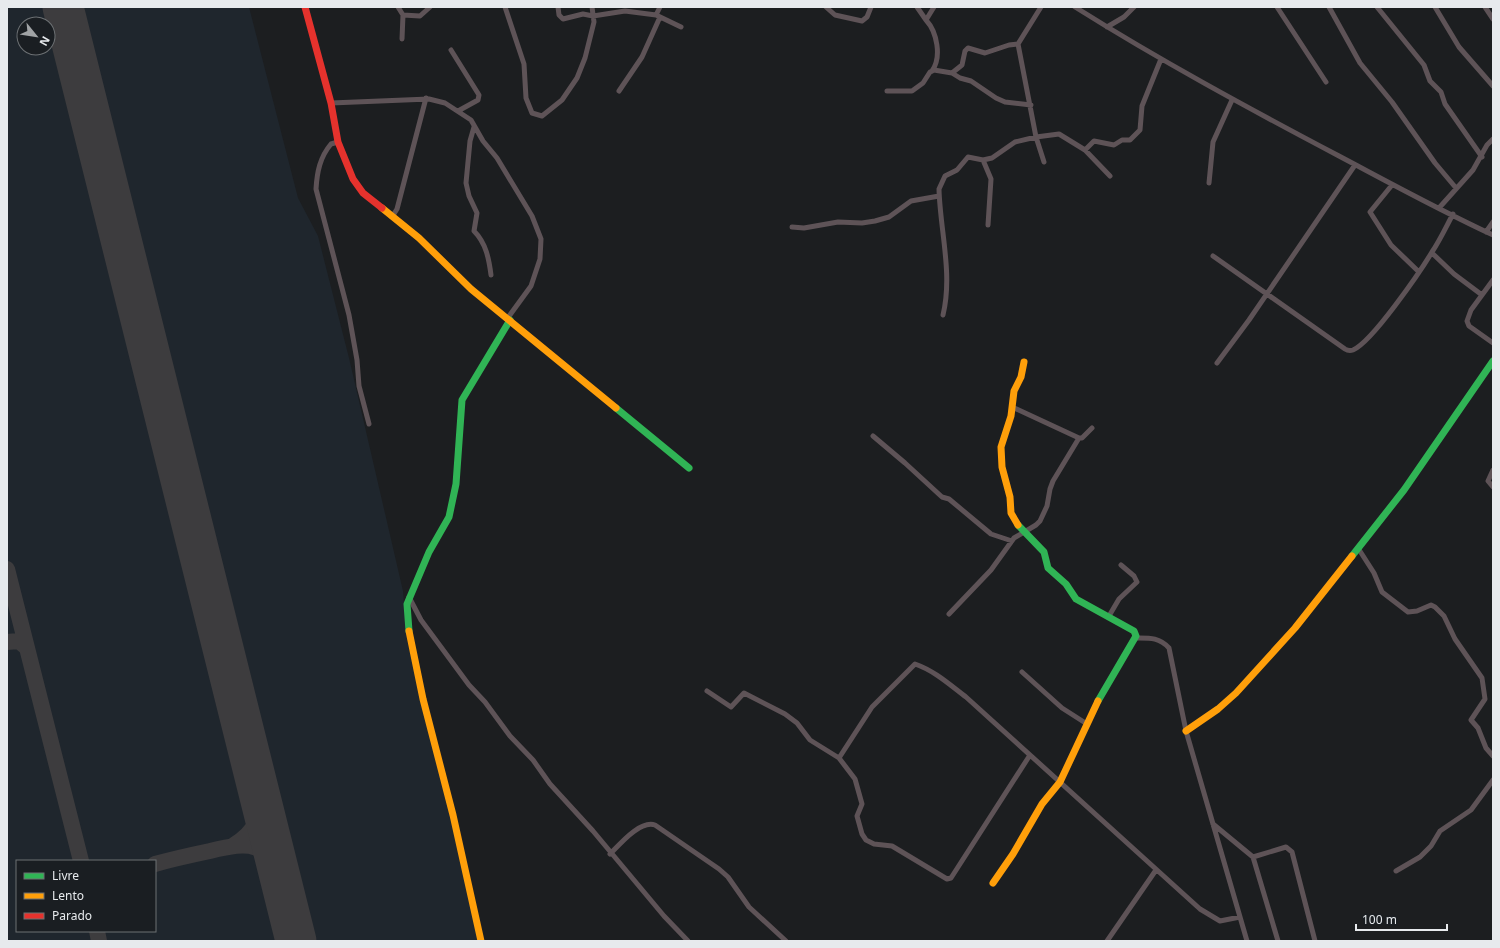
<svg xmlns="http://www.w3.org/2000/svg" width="1500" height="948" viewBox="0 0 1500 948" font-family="'Noto Sans',sans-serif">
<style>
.built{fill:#1f262d;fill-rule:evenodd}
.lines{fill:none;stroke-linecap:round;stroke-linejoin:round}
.taxiway{stroke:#3d3c3e;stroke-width:16}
.runway{stroke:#3d3c3e;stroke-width:41}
.street{stroke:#5e5357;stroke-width:5}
.fast{stroke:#30b455;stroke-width:7}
.slow{stroke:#ff9f0a;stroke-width:7}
.jam{stroke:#e5322d;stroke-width:7}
</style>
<rect width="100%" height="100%" fill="#1c1e20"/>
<path class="built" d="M7 7H249L298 198 318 236 349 358 403 591 407 640 481 941H7ZM24 24H48V48H24ZM17 861H155V931H17Z"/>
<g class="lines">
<path class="taxiway" d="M7 569 81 861
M7 642 19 641 27 648
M234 845C256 831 262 817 259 791
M155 864C173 859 191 855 210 851 251 841 266 841 282 883
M97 931 99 941"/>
<path class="runway" d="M63 7 296 941"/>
<path class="street" d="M398 7 403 15 402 39
M505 7 524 64 526 98 532 113 542 116 562 100 577 78 585 58 594 22 592 7
M558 7 559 15 563 19 583 14 593 16 625 11 656 15 681 27
M826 7 835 15 862 21 867 17 871 7
M917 7 926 20
M1041 7 1018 44 1036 137 1044 162
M1075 7C1161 61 1250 109 1339 156 1390 183 1441 211 1493 235
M1277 7 1326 82
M1329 7 1360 63 1392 102 1435 163 1456 188
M1377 7 1424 65 1430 81 1441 92 1445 104 1482 157
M1435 7 1459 47 1493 86
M1485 7 1493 19
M403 15 420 16 430 7
M656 15 660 7
M1107 27 1124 17 1134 7
M451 50 479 95 478 100 458 111
M932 71C942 57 937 32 926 20L934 7
M952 73 962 65 965 51 968 48 985 53 1009 45 1018 44
M619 91 642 57 660 17
M887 91H912L923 83 930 72 934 70 952 73 960 78 971 81 996 98 1005 102 1031 105
M331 103 429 99 445 103 471 120 483 141 497 158 532 216 541 239 540 259 531 286 507 319
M474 127 470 141 466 183 469 196 477 213 474 231C486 243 489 259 491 275
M338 142 331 144C320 157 317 172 316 189L349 315 357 360 359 386 369 424
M1085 150 1094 141 1114 145 1122 140H1130L1140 130 1142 106 1161 59
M983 160 991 179 988 225
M1209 183 1213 142 1232 100
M1392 185 1370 212 1391 245 1419 272
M1439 208 1473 170 1487 145 1493 139
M392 217 397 209 426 98
M792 227 804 228 838 222 862 223 875 221 889 217 911 201 939 196
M1486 232 1493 222
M1432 253 1454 274 1482 295
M1213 256 1345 349C1348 351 1350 351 1353 350 1372 342 1420 272 1432 252 1440 240 1446 227 1453 214
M1493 280 1471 310 1467 321 1469 326 1493 343
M943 315C953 274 940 230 939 189L945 176 957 170 968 157 983 160 992 158 1015 142 1036 137 1059 134 1085 150 1110 176
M1217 363 1249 320 1355 165
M1012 407 1079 438
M873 436 905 463 942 497 949 499 991 534 1012 541
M1493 470 1488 481 1493 487
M1358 548 1374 573 1382 592 1408 612 1417 611 1431 605 1435 607 1444 616 1455 639 1482 678 1485 699 1471 720 1478 728 1486 748 1493 756
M409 597 421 620 469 685 485 702 510 736 533 760 550 784 593 831 664 916 688 941
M949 614 991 570 1014 538 1036 525 1040 521 1047 506 1050 489 1053 481 1079 438H1082L1092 428
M1109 616 1119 599 1137 582 1134 576 1121 565
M1135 638C1149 638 1159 637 1169 648L1186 731 1247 941
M1022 672 1062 708 1087 724
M707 691 731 707 744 693 785 714 797 723 810 740 839 758 855 779 862 804 857 816 862 834 866 840 874 844 892 846 947 879 951 878 1030 755
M839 758 872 707 915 664C935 671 950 685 966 697L1200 909 1220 921 1240 917
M1213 824 1253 857 1278 941
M610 854C620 844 640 820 655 825L719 869 728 877 749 907 786 941
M1253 857 1286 847 1292 852 1315 941
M1396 871 1420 857 1431 846 1440 831 1471 810 1493 780
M1107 941 1156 870"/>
<path class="fast" d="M616 408 689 468
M1018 525 1044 552 1048 568 1066 584 1076 599 1134 631 1136 636 1098 701
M1352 556 1404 490 1493 361
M409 631 407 604 429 552 449 517 456 484 462 400 510 320"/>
<path class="slow" d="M382 208 419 238 471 289 616 408
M1018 525 1011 513 1010 497 1002 467 1001 447 1011 416 1014 391 1021 377 1024 362
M409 631 423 699 453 815 481 941
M1186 731 1218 709 1236 693 1295 628 1352 556
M993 883 1013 854 1042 804 1060 782 1098 701"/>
<path class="jam" d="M305 7 331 103 338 142 353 179 363 193 382 208"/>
</g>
<rect width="1500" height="948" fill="none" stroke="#e7eaed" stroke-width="16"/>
<rect x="16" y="860" width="140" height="72" fill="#1a1e22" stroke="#6c7073"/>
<rect x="24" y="873" width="20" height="6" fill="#30b455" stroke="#6c7073"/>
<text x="52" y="880" font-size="12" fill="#e7eaed">Livre</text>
<rect x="24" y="893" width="20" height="6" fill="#ff9f0a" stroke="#6c7073"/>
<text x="52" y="900" font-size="12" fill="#e7eaed">Lento</text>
<rect x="24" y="913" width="20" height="6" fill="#e5322d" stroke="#6c7073"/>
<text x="52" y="920" font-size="12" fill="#e7eaed">Parado</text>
<g transform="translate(36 36) rotate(120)"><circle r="19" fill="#1a1e22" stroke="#6c7073"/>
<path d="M0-3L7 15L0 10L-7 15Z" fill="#a0a3a5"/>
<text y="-6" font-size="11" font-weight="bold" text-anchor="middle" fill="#e7eaed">N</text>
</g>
<path d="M1356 924v6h91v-6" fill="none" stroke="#e7eaed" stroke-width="2"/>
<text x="1362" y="924" font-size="12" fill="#e7eaed" stroke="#1a1e22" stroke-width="3" paint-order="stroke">100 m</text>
</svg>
